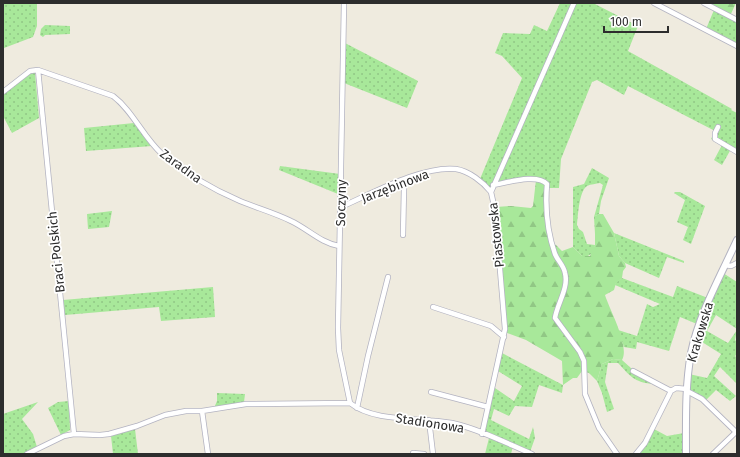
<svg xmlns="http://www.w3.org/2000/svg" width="740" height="457" viewBox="0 0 740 457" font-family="'Fira Sans',sans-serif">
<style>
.grass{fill:url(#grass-dots)}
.forest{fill:url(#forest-firs)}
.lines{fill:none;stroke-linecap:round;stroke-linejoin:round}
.minor-casing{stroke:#b3b3c1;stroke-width:6}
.tertiary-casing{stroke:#b3b3c1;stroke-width:8}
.minor{stroke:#fff;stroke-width:4.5}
.tertiary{stroke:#fff;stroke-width:6}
.labels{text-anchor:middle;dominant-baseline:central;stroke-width:3.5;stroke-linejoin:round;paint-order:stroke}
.street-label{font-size:13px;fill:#2d2d2d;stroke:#fff}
</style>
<defs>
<pattern id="grass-dots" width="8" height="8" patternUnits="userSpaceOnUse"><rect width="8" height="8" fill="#a8e89a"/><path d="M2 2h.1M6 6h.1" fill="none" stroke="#91c785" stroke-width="1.8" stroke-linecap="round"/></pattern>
<pattern id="forest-firs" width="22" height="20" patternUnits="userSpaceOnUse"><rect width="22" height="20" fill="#a8e89a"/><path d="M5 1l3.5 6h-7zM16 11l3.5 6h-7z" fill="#91c785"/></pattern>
</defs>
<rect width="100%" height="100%" fill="#efebdf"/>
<path class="grass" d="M3 3H37V26L33 37 4 48Z
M560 3H573L491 190 485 183 480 179 522 78 502 56 495 53 503 33 530 34 534 25 547 31Z
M576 3H593L638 26 628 51 732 109 731 110 737 113V151L716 139V133L720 125 718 124 715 131V140L731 149 722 165 714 160 722 145 711 139 715 131 628 86 624 95 597 80 592 82 561 159 559 188H547L541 179 498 184V176Z
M714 10 737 22V44L706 29Z
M45 25 70 26V34L45 35 43 37 40 35 41 29Z
M345 43 418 81 407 108 344 83Z
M31 72 35 73 39 118 12 133 3 116V94Z
M134 123 152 146 86 151 84 128Z
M280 166 340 174 338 194 279 170Z
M592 168 609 178 601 201 599 214 595 216V234L594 217 603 185 600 183C596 184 591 184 587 186 579 191 578 216 577 225L579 229 583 232 587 244 595 245 593 253 586 257 582 256 573 247V187L584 184Z
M675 192H680L705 206 691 244 683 240 688 227 677 222 685 200 674 193Z
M112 211 109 227 88 229 87 214Z
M614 233 684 261V263L667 257 659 278 625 263 619 256Z
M723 273 737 282V329L716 315 707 331 728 343 737 330 735 340 737 342V354L735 356 737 358V384L720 367 714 376 736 396 730 401 716 390 705 401 688 390 689 374 707 378 721 354 702 342 694 348 701 326Z
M622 278 673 297 677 286 708 298 697 324 680 317 669 351 637 342 636 349 624 347 618 330 637 336 647 304 653 307 660 304 615 285 616 282Z
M213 287 215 317 161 321 159 307 65 315 63 300Z
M502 353 563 385 562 393 539 385 532 407 515 406 509 416 494 409 491 420 529 439 533 427 535 438 530 452 487 433 485 427 495 388 514 401 522 386 498 371Z
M613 359 622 360 632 369V372L652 384C634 382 630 376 618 363H608L605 382 614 409 607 412 602 393 597 381 602 364Z
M217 393 245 394 244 402 214 408 217 401Z
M69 401 70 430 61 435 48 408 58 402Z
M38 402 22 419 33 434 37 447 23 454H3V414Z
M135 429 138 454H113L111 436Z
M654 429 667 436 684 433 683 454H637Z
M489 438 513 446 511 454H485Z"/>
<path class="forest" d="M706 3H736L730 16Z
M536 180 546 185 551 244 556 245 562 251 573 247 582 256H590L595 245V216L599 214H603L614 233 619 256 625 263 626 267 623 271 622 278 616 283 614 290 605 295C610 311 630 346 622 360L613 359 602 364 597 381 589 373 582 371 577 378H573L563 385 562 361 526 340 507 333 496 207 511 206 531 208 533 206Z"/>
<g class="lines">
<g class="minor-casing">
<path id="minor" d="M344 3 338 328 339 350 350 403
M654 3 737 46
M704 3 737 20
M38 70 74 434
M3 92 30 71 38 70 113 96C133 111 143 137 162 154 185 173 212 189 240 201 257 208 275 213 291 221 308 229 321 243 339 246
M718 127 715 133V139L737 152
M402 181 404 188 403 235
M493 185C506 183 537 173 547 184 545 208 547 231 555 254 558 261 564 266 565 273 569 288 557 304 555 318L580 352 584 361 585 394 599 428 617 454
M341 207C371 194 423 165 456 169 469 171 483 182 491 192
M725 265 731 266 737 263
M433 307 491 326 504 337
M633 371 671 391
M687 391 702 399 737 433
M431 392 488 407
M350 403C375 423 421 417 452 423 479 429 506 443 532 454
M357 408 368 356 388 277
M202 411 208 454
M429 420 433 454
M482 434 505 329 495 210 491 192 574 3
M413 453 424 454
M27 454 64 436 74 434 100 435 109 434 137 426 165 415 186 411H202L246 404 350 403
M636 454 645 443 671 391 676 388 687 389
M713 454 737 431"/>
</g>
<g class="tertiary-casing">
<path id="tertiary" d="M686 454C686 421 685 386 691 353 699 314 720 277 737 240"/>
</g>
<use href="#minor" class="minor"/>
<use href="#tertiary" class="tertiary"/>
</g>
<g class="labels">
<g class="street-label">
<text transform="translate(181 166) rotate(36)">Zaradna</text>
<text transform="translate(395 186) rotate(-21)">Jarzębinowa</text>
<text transform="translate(341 203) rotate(-89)">Soczyny</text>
<text transform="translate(496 235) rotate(-96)">Piastowska</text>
<text transform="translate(56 252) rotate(-96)">Braci Polskich</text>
<text transform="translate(700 332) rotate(-73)">Krakowska</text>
<text transform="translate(430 423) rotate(9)">Stadionowa</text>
</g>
</g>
<rect width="740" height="457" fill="none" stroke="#2d2d2d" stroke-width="8"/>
<path d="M604 26v6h64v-6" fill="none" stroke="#2d2d2d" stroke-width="2"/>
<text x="610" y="26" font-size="12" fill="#2d2d2d" stroke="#ffffff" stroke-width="3" paint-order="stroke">100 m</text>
</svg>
